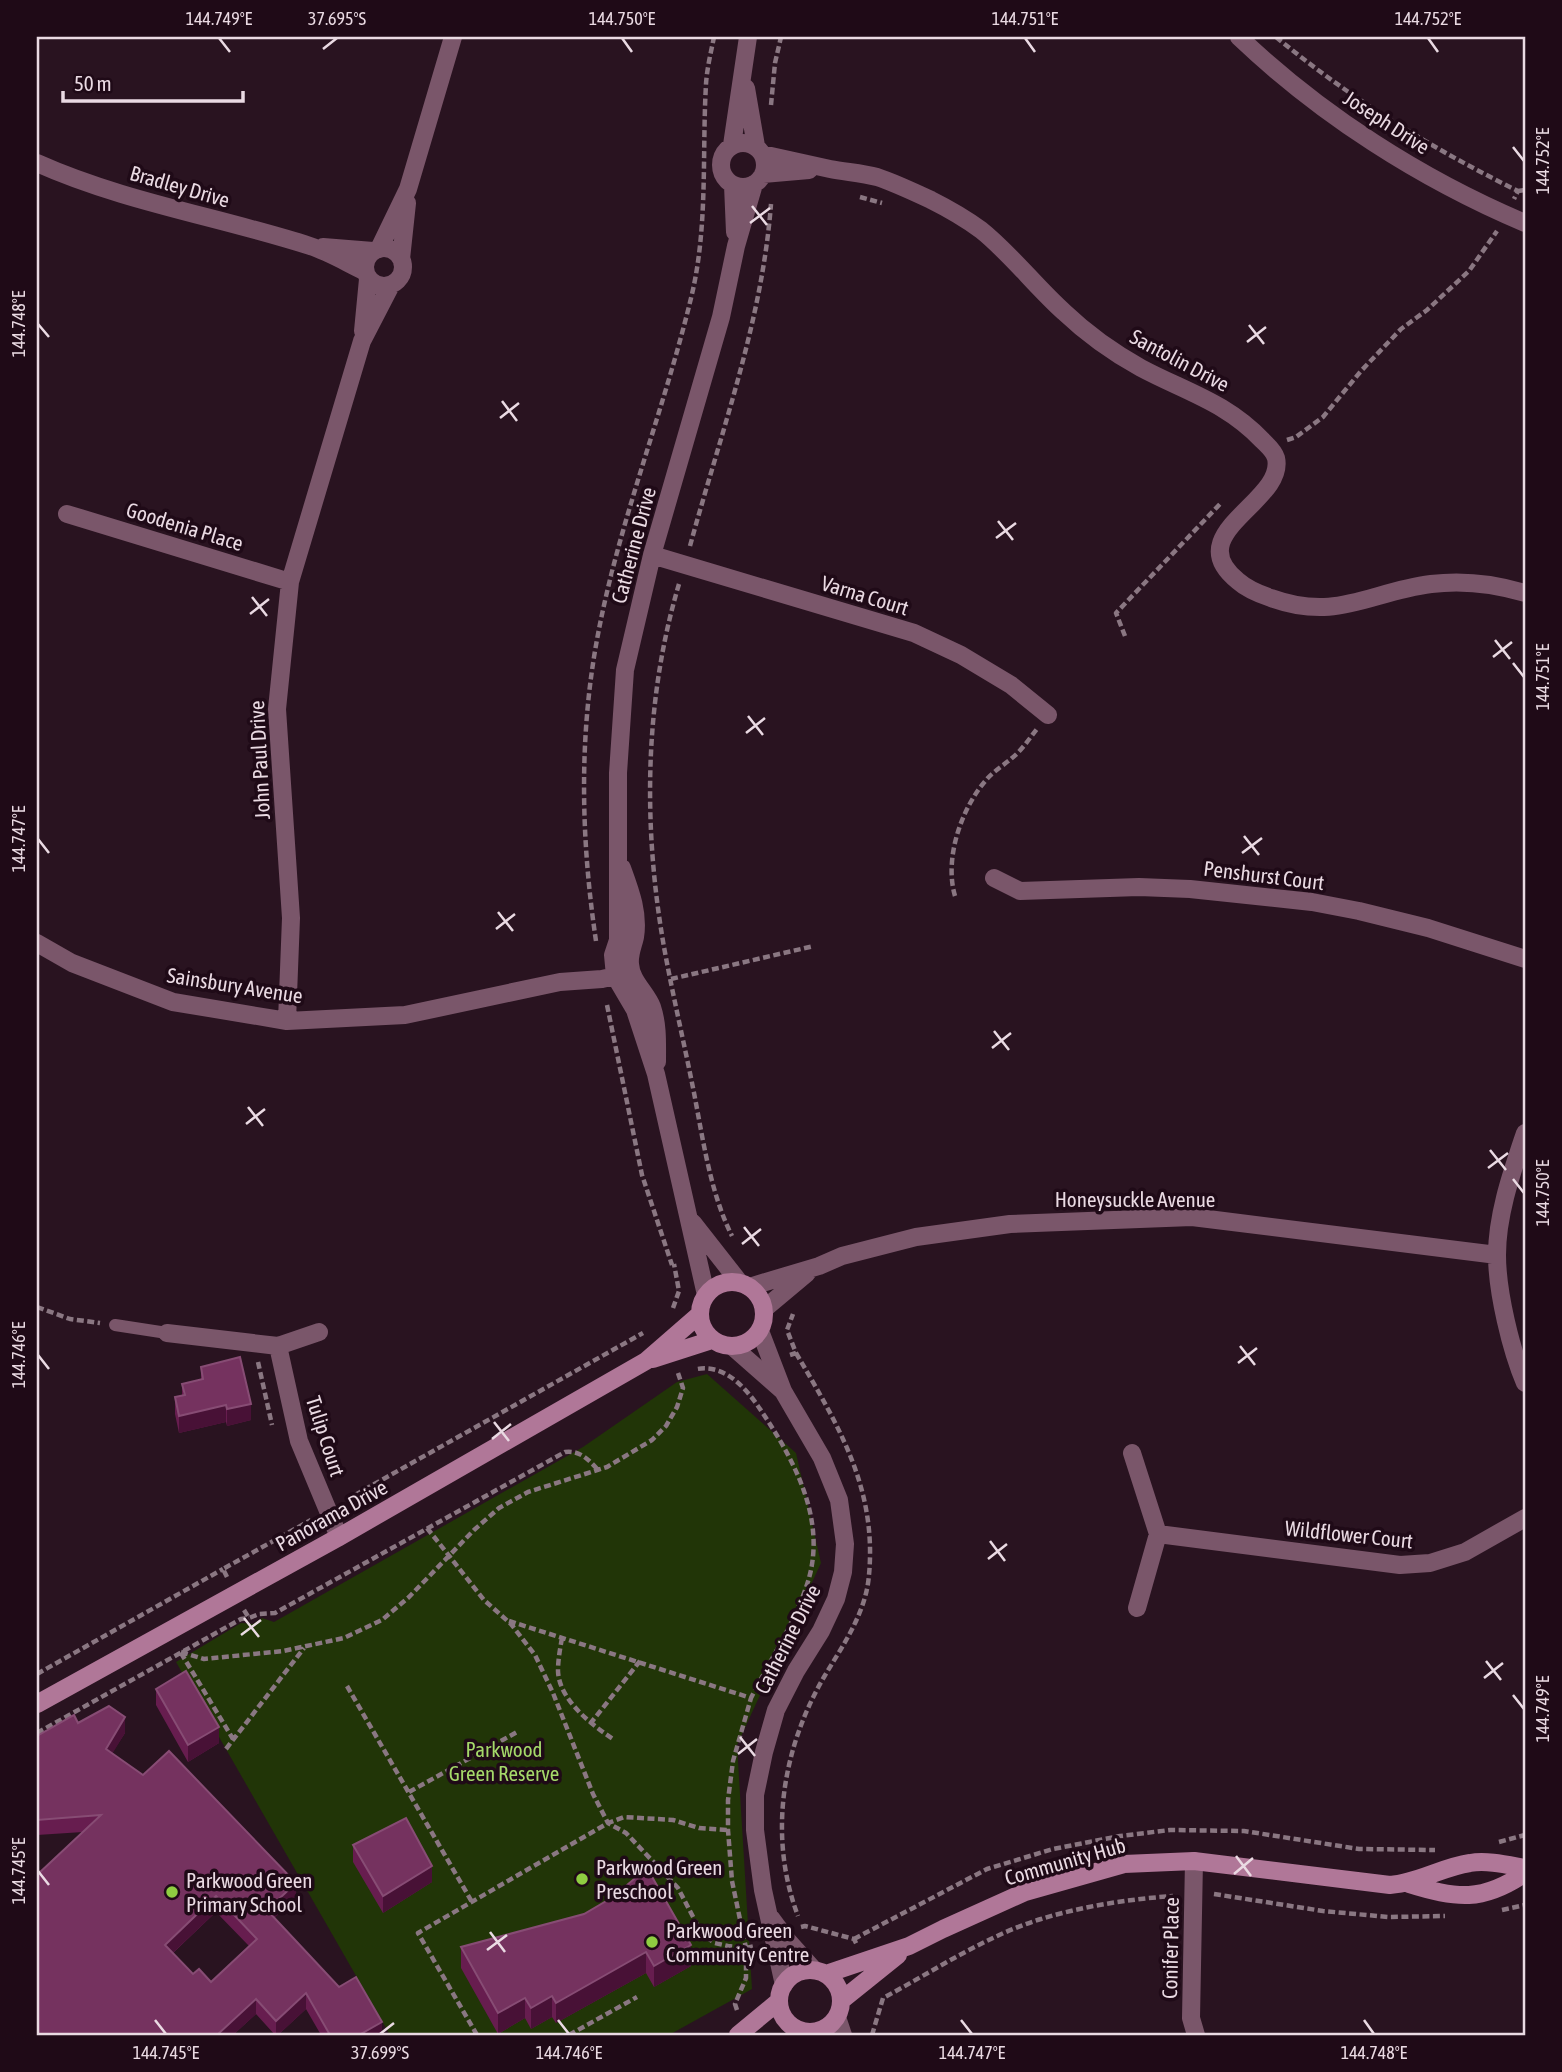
<svg xmlns="http://www.w3.org/2000/svg" width="1562" height="2072" viewBox="0 0 1562 2072" font-family="'Asap Condensed',sans-serif">
<style>
.green{fill:#213507}
.lines{fill:none;stroke-linecap:round;stroke-linejoin:round}
.path{stroke:#8a7782;stroke-width:4.5;stroke-dasharray:7 3.5;stroke-linecap:butt}
.lane{stroke:#7a566a;stroke-width:12}
.street{stroke:#7a566a;stroke-width:18}
.secondary{stroke:#b07798;stroke-width:18}
.wall{fill:#671d4f;fill-rule:evenodd}
.shaded-wall{fill:#481136}
.building{fill:#75325f;stroke:#874c74;stroke-width:2;fill-rule:evenodd}
.ticks{fill:none;stroke:#eadae3;stroke-width:2.5}
.poi-dot{fill:#8fcd41;stroke:#1f0a17;stroke-width:2.5}
.labels{text-anchor:middle;dominant-baseline:central;stroke-width:7;stroke-linejoin:round;paint-order:stroke}
.street-label{font-size:21px;fill:#eadae3;stroke:#1f0a17}
.park-label{font-size:21px;fill:#a5da6a;stroke:#1f0a17}
.poi-label{font-size:21px;fill:#eadae3;stroke:#1f0a17;text-anchor:start}
.neatline{fill:none;stroke:#eadae3;stroke-width:2.5}
.ticks-label{font-size:18px;text-anchor:middle;fill:#eadae3}
</style>
<rect width="100%" height="100%" fill="#291320"/>
<path class="green" d="M707 1374 796 1453 821 1563 737 1745 752 1989 669 2035H390L176 1662 241 1623 253 1624 262 1618 274 1622 583 1447 677 1382Z"/>
<g class="lines">
<path class="path" d="M1276 37C1351 99 1431 148 1518 191L1514 199
M771 105 775 63 781 37
M1518 191 1525 190
M860 197 882 203
M1287 440 1296 437 1323 417 1361 371 1401 329 1427 310 1469 271 1497 231
M690 546C721 432 762 322 771 204
M679 584C644 701 643 828 664 947 672 991 682 1034 691 1078 702 1130 708 1188 732 1236
M1125 636 1116 613 1220 504
M955 896C944 859 961 808 987 779 994 771 1004 765 1012 758 1022 750 1029 739 1037 729
M596 941C582 847 579 751 594 657 614 533 663 416 692 294 708 225 702 154 706 84 707 68 711 52 714 37
M671 979 814 946
M607 1005 642 1175 672 1265
M37 1307 70 1319 100 1323
M673 1308 679 1291 674 1264
M796 1353C838 1425 877 1488 869 1575 866 1613 843 1645 824 1677 782 1749 768 1837 798 1916
M790 1355 796 1353 787 1330 793 1314
M258 1362 272 1425
M346 1500 643 1333
M427 1528 484 1600 511 1624 535 1655 553 1693 593 1794 608 1823 626 1833 678 1888 702 1934 715 1943 728 1946 746 1948 755 1946
M227 1577 223 1569 311 1520
M244 1610 249 1618 259 1614 275 1613 565 1452C580 1450 589 1460 598 1470
M509 1621 751 1698C771 1658 797 1620 809 1578 826 1517 793 1458 760 1409 746 1388 725 1364 697 1369
M562 1638C560 1649 558 1660 558 1671 559 1700 592 1725 613 1739
M181 1652 204 1659 283 1651 344 1638 382 1620 409 1597 474 1530 499 1508 528 1492 607 1467 652 1440 666 1426 677 1407 683 1388 677 1370
M181 1653 233 1739
M37 1674 223 1569
M347 1686 472 1902
M590 1724 640 1661
M37 1733 241 1619 249 1618
M226 1749 304 1648
M409 1792 517 1732
M1499 1842 1525 1835
M1214 1894 1323 1911 1388 1917 1445 1916
M1502 1910 1525 1905
M801 1927 805 1926 854 1939 857 1945
M854 1939 987 1869 1053 1849 1120 1836 1170 1830 1244 1831 1359 1849 1435 1850
M737 2010 735 2004 746 1978V1948L732 1881 728 1830V1800L733 1761 751 1698
M477 2035 418 1933 608 1823 624 1817 673 1820 699 1828 728 1830
M569 2035 637 1997
M872 2035 883 1998C934 1971 985 1936 1041 1919 1083 1906 1130 1899 1173 1896"/>
<path class="lane" d="M115 1325 167 1333"/>
<path class="street" d="M1239 37C1321 115 1421 179 1525 223
M746 88 756 146
M721 165a22 22 0 1 1 44 0a22 22 0 1 1-44 0Z
M732 145 748 37
M762 154C785 159 807 164 830 169 845 172 862 173 877 177 895 183 914 192 931 200 947 208 966 219 981 230 1010 253 1036 287 1064 312 1086 333 1114 353 1141 368 1186 392 1226 402 1263 441 1268 446 1274 451 1276 458 1286 502 1178 533 1238 581 1247 589 1259 594 1271 598 1337 622 1369 592 1431 584 1463 580 1495 584 1525 593
M37 163C124 202 220 217 310 246 329 252 347 263 364 271
M763 174 809 170
M733 185 735 232
M323 247 373 251
M365 267a19 19 0 1 1 38 0a19 19 0 1 1-38 0Z
M379 249 408 189 453 37
M401 259 407 203
M363 331 368 279
M67 514 290 582
M652 555 914 633 961 655 1011 685 1048 715
M622 868C630 890 639 913 635 937 633 946 629 954 630 964 631 981 646 992 652 1007 658 1025 657 1043 657 1062
M994 878 1020 891 1139 887 1190 889 1312 902 1359 911 1428 928 1525 959
M37 943 72 963 173 1002 287 1021 405 1015 560 982 602 979 615 976 630 967
M287 1021 291 918 277 709 290 582 362 341 391 285
M1525 1133C1512 1172 1497 1214 1497 1255 1497 1292 1511 1350 1525 1383
M693 1223 740 1283
M749 1287 819 1266 842 1256 916 1237 1010 1224 1192 1217 1497 1255
M706 1295 656 1074 635 1010 615 976 613 955 618 940V773L625 670 652 555 721 317 736 246 754 184
M764 1309 807 1273
M760 1331 783 1391 822 1458 839 1500 845 1544 843 1572 836 1599 821 1631 796 1671 776 1710 764 1752 755 1795V1830L763 1890 784 1985
M167 1333 278 1346 319 1332
M278 1346 299 1441 339 1537
M733 1347 783 1391
M1132 1453 1158 1534 1137 1608
M1158 1534 1400 1565 1430 1563 1465 1552 1525 1518
M1194 1861 1191 2018 1196 2035
M771 1918 788 1941 814 1970
M837 2017 843 2035
M813 2032 816 2035"/>
<path class="secondary" d="M700 1314a32 32 0 1 1 64 0a32 32 0 1 1-64 0Z
M653 1359 712 1340
M37 1704 339 1537 646 1361 700 1314
M1409 1884C1456 1899 1483 1902 1525 1873
M779 2001a31 31 0 1 1 62 0a31 31 0 1 1-62 0Z
M826 1974 909 1946 943 1929 1025 1892 1124 1864 1194 1861 1390 1885C1418 1883 1442 1867 1470 1863 1487 1860 1508 1865 1525 1868
M842 2000 898 1955
M738 2035 779 2001"/>
</g>
<path class="wall" d="M201 1367 251 1420 227 1426 226 1422 179 1433 175 1414V1397L182 1396V1384L201 1380Z
M156 1689 219 1743 188 1762 156 1705Z
M78 1723 125 1733 112 1753 296 1898 274 1918 382 2035H321L306 2009 278 2035H275L256 2014 233 2035H37L83 1832 37 1835V1736ZM216 1912 249 1946 211 1982 193 1974 173 1953Z
M353 1845 432 1882 383 1913 353 1862Z
M584 1914 691 1966 654 1987 646 1973 556 2023 552 2017 531 2029 525 2018 498 2034 461 1968V1947Z"/>
<path class="shaded-wall" d="M251 1404V1420L227 1426V1409Z
M226 1405V1422L179 1433V1416Z
M125 1717V1733L106 1764V1749Z
M219 1727V1743L188 1762V1745Z
M432 1866V1882L383 1913V1896Z
M296 1883V1898L267 1925V1910Z
M216 1896V1912L165 1960V1945Z
M691 1945V1966L654 1987V1966Z
M646 1952V1973L556 2023V2003Z
M306 1993V2009L278 2035H276V2021Z
M552 1996V2017L531 2029V2008Z
M525 1998V2018L498 2034V2013Z
M256 1999V2014L233 2035H217Z
M382 2022V2035H359Z"/>
<path class="building" d="M240 1357 251 1404 227 1409 226 1405 179 1416 175 1397 185 1395 182 1384 203 1379 201 1367Z
M186 1671 219 1727 188 1745 156 1689Z
M109 1706 125 1717 106 1749 143 1775 169 1751 296 1883 267 1910 339 1987 356 1977 382 2022 359 2035H330L306 1993 276 2021 256 1999 217 2035H37V1875L101 1815 37 1820V1736L74 1715 78 1723ZM216 1896 257 1939 211 1982 199 1969 193 1974 165 1945Z
M406 1818 432 1866 383 1896 353 1845Z
M647 1868 691 1945 654 1966 646 1952 556 2003 552 1996 531 2008 525 1998 498 2013 461 1947 584 1914 613 1897Z"/>
<path class="ticks" d="M219 38 230 52M622 38 632 52M1025 38 1035 52M1428 38 1438 52M323 49 337 38M1513 147 1524 161M752 206 767 225M750 223 770 208M38 324 49 337M1249 325 1264 344M1247 342 1266 327M502 401 517 421M500 418 519 403M998 521 1013 540M996 538 1016 523M252 597 267 616M250 614 269 599M1495 640 1510 659M1493 657 1512 642M1513 663 1524 677M748 716 763 735M746 733 765 718M1244 836 1259 855M38 839 49 853M1242 853 1262 838M498 912 513 931M496 929 515 914M994 1031 1009 1050M992 1048 1011 1033M248 1107 263 1126M246 1124 265 1109M1490 1150 1506 1170M1488 1168 1508 1153M1513 1179 1524 1193M744 1227 759 1246M742 1244 761 1229M1240 1346 1255 1365M38 1355 49 1369M1238 1363 1257 1348M494 1422 509 1441M492 1439 511 1424M990 1541 1005 1561M988 1559 1007 1544M244 1618 259 1637M241 1635 261 1620M1486 1661 1501 1680M1484 1678 1503 1663M1513 1695 1524 1709M740 1737 755 1756M738 1754 757 1739M1236 1856 1251 1876M38 1871 49 1885M1234 1874 1253 1858M490 1932 505 1952M487 1950 507 1935M155 2020 166 2034M558 2020 569 2034M961 2020 972 2034M1364 2020 1374 2034M380 2034 394 2023"/>
<g class="poi-dot">
<circle cx="582" cy="1879" r="7"/>
<circle cx="172" cy="1892" r="7"/>
<circle cx="652" cy="1942" r="7"/>
</g>
<g class="labels">
<g class="street-label">
<text transform="translate(1387 122) rotate(33)">Joseph Drive</text>
<text transform="translate(180 186) rotate(16)">Bradley Drive</text>
<text transform="translate(1180 360) rotate(28)">Santolin Drive</text>
<text transform="translate(185 526) rotate(17)">Goodenia Place</text>
<text transform="translate(633 545) rotate(-75)">Catherine Drive</text>
<text transform="translate(865 595) rotate(17)">Varna Court</text>
<text transform="translate(259 760) rotate(-93)">John Paul Drive</text>
<text transform="translate(1264 875) rotate(7)">Penshurst Court</text>
<text transform="translate(235 985) rotate(9)">Sainsbury Avenue</text>
<text x="1135" y="1199">Honeysuckle Avenue</text>
<text transform="translate(326 1436) rotate(72)">Tulip Court</text>
<text transform="translate(331 1515) rotate(-29)">Panorama Drive</text>
<text transform="translate(1349 1534) rotate(6)">Wildflower Court</text>
<text transform="translate(787 1639) rotate(-63)">Catherine Drive</text>
<text transform="translate(1065 1861) rotate(-16)">Community Hub</text>
<text transform="translate(1170 1948) rotate(-89)">Conifer Place</text>
</g>
<g class="park-label">
<text x="504" y="1749">Parkwood<tspan x="504" dy="24">Green Reserve</tspan></text>
</g>
<g class="poi-label">
<text x="596" y="1867">Parkwood Green<tspan x="596" dy="24">Preschool</tspan></text>
<text x="186" y="1880">Parkwood Green<tspan x="186" dy="24">Primary School</tspan></text>
<text x="666" y="1930">Parkwood Green<tspan x="666" dy="24">Community Centre</tspan></text>
</g>
</g>
<rect width="1562" height="2072" fill="none" stroke="#1f0a17" stroke-width="77"/>
<path d="M63 91v10h180v-10" fill="none" stroke="#eadae3" stroke-width="3.5"/>
<text x="74" y="91" font-size="21" fill="#eadae3" stroke="#1f0a17" stroke-width="5" paint-order="stroke">50 m</text>
<rect x="38" y="38" width="1486" height="1996" class="neatline"/>
<g class="ticks-label">
<text x="219" y="25">144.749°E</text>
<text x="337" y="25">37.695°S</text>
<text x="622" y="25">144.750°E</text>
<text x="1025" y="25">144.751°E</text>
<text x="1428" y="25">144.752°E</text>
<text transform="translate(1543 161) rotate(-90)" y="6">144.752°E</text>
<text transform="translate(19 324) rotate(-90)" y="6">144.748°E</text>
<text transform="translate(1543 677) rotate(-90)" y="6">144.751°E</text>
<text transform="translate(19 839) rotate(-90)" y="6">144.747°E</text>
<text transform="translate(1543 1193) rotate(-90)" y="6">144.750°E</text>
<text transform="translate(19 1355) rotate(-90)" y="6">144.746°E</text>
<text transform="translate(1543 1709) rotate(-90)" y="6">144.749°E</text>
<text transform="translate(19 1871) rotate(-90)" y="6">144.745°E</text>
<text x="166" y="2059">144.745°E</text>
<text x="380" y="2059">37.699°S</text>
<text x="569" y="2059">144.746°E</text>
<text x="972" y="2059">144.747°E</text>
<text x="1374" y="2059">144.748°E</text>
</g>
</svg>
